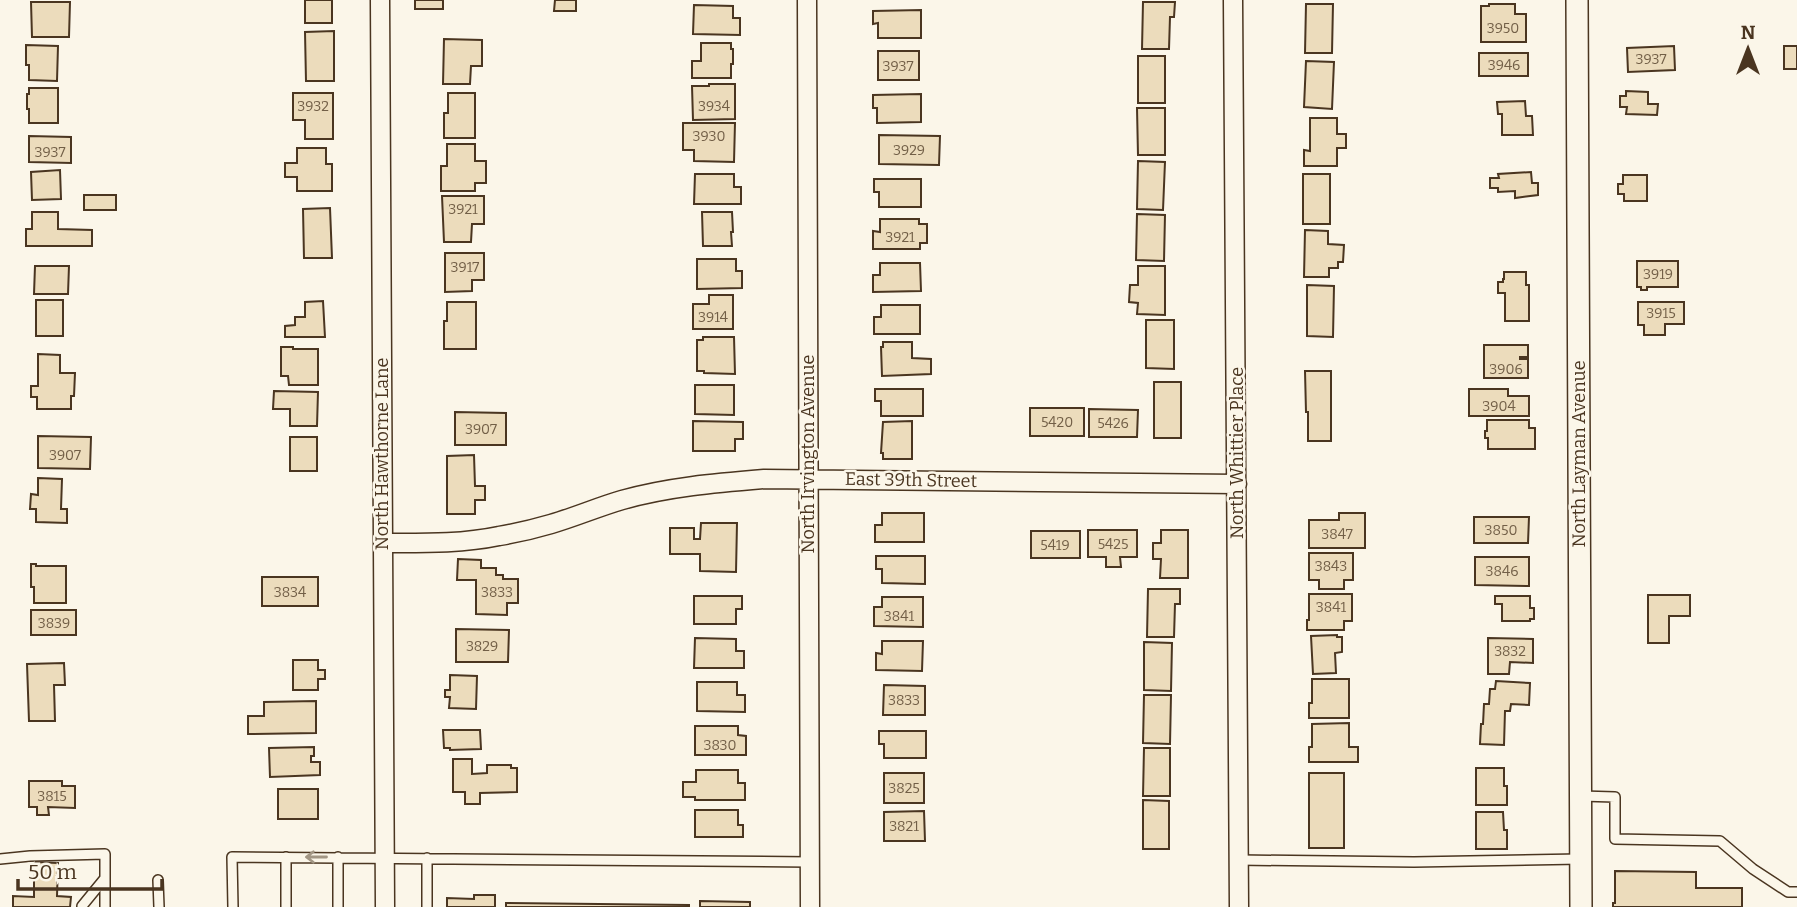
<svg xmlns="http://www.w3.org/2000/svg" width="1797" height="907" viewBox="0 0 1797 907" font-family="Bitter,serif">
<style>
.building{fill:#ecdcbc;stroke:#4a3520;stroke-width:2}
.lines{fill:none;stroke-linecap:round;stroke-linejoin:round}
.service-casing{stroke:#4a3520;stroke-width:12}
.minor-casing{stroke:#4a3520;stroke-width:21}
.tertiary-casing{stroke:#4a3520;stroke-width:24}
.service{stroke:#fbf6e9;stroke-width:9}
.minor{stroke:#fbf6e9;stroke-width:18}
.tertiary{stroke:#fbf6e9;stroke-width:21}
.oneway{stroke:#a29684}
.labels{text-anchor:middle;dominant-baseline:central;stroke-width:5;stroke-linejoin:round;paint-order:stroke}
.number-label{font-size:14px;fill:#725f47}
.street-label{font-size:18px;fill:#4a3520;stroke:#fbf6e9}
</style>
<rect width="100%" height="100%" fill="#fbf6e9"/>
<path class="building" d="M305 0H332V23H305Z
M415 0H443V9H415Z
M555 0H576V11H554Z
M31 2H70L69 37H32Z
M1143 2H1175L1174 17H1170L1169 49H1142Z
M1306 4H1333L1332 53H1305Z
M1489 4H1515V14H1526V42H1481V6H1489Z
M694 5 733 6V18H740V35L693 34Z
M921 10V38H878V23L873 24V11Z
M334 31V81H306L305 32Z
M444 39 482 40V66H471L470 84H443Z
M701 43H731V49H733V64H731V78H692V61H701Z
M26 45 58 46 57 81 29 80V65H26Z
M1674 46 1675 70 1628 72 1627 48Z
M1784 46H1797V69H1784Z
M878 51H919V80H878Z
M1479 53H1528V76H1479Z
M1138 56H1165V103H1138Z
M1306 61 1334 62 1332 109 1304 107Z
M709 84H735V119L693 120 692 86H709Z
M29 88H58V123H29V109H27V94H29Z
M1626 91 1648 92V104H1658L1657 115 1626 114 1627 107H1620V96H1626Z
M293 93H333V139H305V120H293Z
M448 93H475V138H444V113H448Z
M921 94V122L877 123V108H873V95Z
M1525 101 1526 116H1532L1533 135H1502V114H1498L1497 102Z
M1137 108H1165V155H1138Z
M1310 118H1337V134H1346V148H1337V166H1304V150L1310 151Z
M683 123H735L734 162 694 161V150H683Z
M879 135 940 136 939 165 879 164Z
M29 136 71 137V163L29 162Z
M447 144H475V161H486V183H475V191H441V166H447Z
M297 148H326V164H332V191H297V177H285V163H297Z
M1138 161 1165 162 1163 210 1137 209Z
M60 170 61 199 32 200 31 172Z
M1531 172 1532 183H1538V195L1515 198V191L1498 192V188H1490V178H1499L1498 174Z
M695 174H734V187H741V204H694Z
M1303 174H1330V224H1303Z
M1623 175H1647V201H1624V194H1618V184H1623Z
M874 179H921V207H879V192H874Z
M84 195H116V210H84Z
M442 196H484V224H472L471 242H444Z
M330 208 332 258H304L303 209Z
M32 212H58V229L92 230V246H26V229H32Z
M702 212H732L733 232H731L732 246H703Z
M1137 214 1165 215 1164 261 1136 260Z
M880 219H919V224H927V243H920V249H873V231L880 232Z
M1305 230 1328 231V244L1344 245 1343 262H1338V268H1329V277H1304Z
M445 253H484V280H472V291L445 292Z
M697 259H736V271H742V288L697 289Z
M1637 261H1678V287H1647V290H1641V287H1637Z
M880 263H920L921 291 873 292V275H880Z
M35 266H69L68 294H34Z
M1138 266H1165V315L1137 314 1138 303 1129 302 1130 285H1138Z
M1504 272H1526V285H1529V321H1505V293H1498V282H1503V279H1504Z
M1307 285 1334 286 1333 337 1307 336Z
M709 295H733V329H693V304H709Z
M36 300H63V336H36Z
M323 301 325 337H285V326L295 325V317H305V302Z
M447 302H476V349H444V321H447Z
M1638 302H1684V324H1665V335H1644V325H1638Z
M881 305H920V334H874V317H881Z
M1146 320H1174V369L1146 368Z
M703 337H734L735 374 704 373V371H697V340H703Z
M883 342H912V358L931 359V374L882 376 881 347H883Z
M1484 345H1528V357H1520V359H1528V378H1484Z
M281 347H293V349H318V385H289L288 376H281Z
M38 354 60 355V373H75L74 396H71V409H37V397H31V386H38Z
M1305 371H1331V441H1308V412H1306Z
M1154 382H1181V438H1154Z
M695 385H734V415L695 414Z
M875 389H923V416H881V401H875Z
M1469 389H1508V396H1529V416H1469Z
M274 391 318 392 317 426H290V409H273Z
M1030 408H1084V436H1030Z
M1089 409 1138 410 1137 437H1089Z
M455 412 506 413V445H455Z
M1487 420H1529V428H1535V449H1488V438H1485V431H1487Z
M693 421 743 422V439H735V451H693Z
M912 421V459H883V453H881L883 422Z
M38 436 91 437 90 469 38 468Z
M290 437H317V471H290Z
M474 455 475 486H485V500H475V514H447V456Z
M38 478 62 479 61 509H67V523L36 522V509H30L31 494 38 495Z
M882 513H924V542H875V525H882Z
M1339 513H1365V548H1309V520H1339Z
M1474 517H1529L1528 543H1474Z
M701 523H737L736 572 700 571V554H670V528H694V539H700Z
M1088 530H1137V557H1120L1121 567H1106V557H1088Z
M1161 530H1188V578H1160L1161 559H1153V543H1161Z
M1031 531H1080V558H1031Z
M1309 553H1353V580H1344V589H1319V580H1309Z
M876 556H925V584L882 583V569H876Z
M1475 557H1529V586L1475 585Z
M458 559 481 560V568H496V575H503V579H518V603H507V615L476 614V580H457Z
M31 564H36V566H66V603H34V587H31Z
M262 577H318V606H262Z
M1148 589H1180V604H1175L1174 637H1147Z
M1309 594H1352V621H1344V630H1307V620H1309Z
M1648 595H1690V616H1669V643H1648Z
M694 596H742V609H736V624H694Z
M1495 596H1530V608H1534V619H1530V621H1502V604H1495Z
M882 597H923V627L874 626V607H882Z
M31 610H76V635H31Z
M456 629 509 630 508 662H456Z
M1337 635V637H1342V652L1335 653 1336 673 1313 674 1311 636Z
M695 638 736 639V651H744V668H694Z
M1488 638 1533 639V663L1510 662 1509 674H1488Z
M882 641H923L922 671 876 670V653L882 654Z
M1144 642 1172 643 1171 691 1144 690Z
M293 660H318V670H325V679H318V690H293Z
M64 663 65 685H54L55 721H29L27 664Z
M450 675 477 676 476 709 449 708 450 697H445V690H450Z
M1312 679H1349V718H1309V703H1312Z
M1496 681 1530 683 1529 705 1511 704 1510 711H1505L1504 745 1480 744 1481 724H1483L1484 704H1489L1490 689H1495Z
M697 682H737V695H745V712L697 711Z
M884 685 925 686V715H883Z
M1144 695H1171L1170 744 1143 743Z
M316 701V733L248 734V716H264V702Z
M1349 723V747H1358V762H1309V747H1312V724Z
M695 726H738V735L746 736V755H695Z
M443 730H480L481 749 450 750V748H444Z
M879 731H926V758H884V744H879Z
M314 747V756H311V762H320V775L270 777 269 748Z
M1144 748H1170V796H1143Z
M453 759H472V774L487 773V765H511V768H517V792L480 793V804H465V792H453Z
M1476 768H1504V786H1507V805H1476Z
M696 770H738V783H745V800H695V797H683V782H696Z
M884 773H924V803H884Z
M1309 773H1344V848H1309Z
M29 781H62V786H75V808L48 807 49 815H37V807H29Z
M278 789H318V819H278Z
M1143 800 1169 801V849H1143Z
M695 810H738V825H743V837H695Z
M924 811 925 841H884V812Z
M1476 812H1503L1504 830H1507V849H1476Z
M34 862 58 863 57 896 71 897 70 907H13V896L34 897Z
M1615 871 1696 872V888H1742V907H1613V903H1615Z
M474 895H495V907H447V898L474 899Z
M700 901 750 902V907H700Z
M506 903 689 905V907H506Z"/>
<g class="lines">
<g class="service-casing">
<path id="service" d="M1581 796 1615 797V839L1720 841 1753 869 1788 892H1797
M427 858V907
M0 859 30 856 105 854V907
M1239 860 1414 862 1580 859
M158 880 159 907
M82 906 105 878
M233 907 232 857 810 862
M286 907V857
M338 907V857"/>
</g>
<g class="minor-casing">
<path id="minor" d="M380 0 385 907
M807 0 810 907
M1233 0 1239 907
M383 543C422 543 461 544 499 536 517 533 534 529 551 524 575 517 598 507 622 500 668 487 716 483 764 479L1237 484"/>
</g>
<g class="tertiary-casing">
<path id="tertiary" d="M1577 0 1581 907"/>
</g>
<use href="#service" class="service"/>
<use href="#minor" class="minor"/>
<use href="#tertiary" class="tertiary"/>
</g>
<defs><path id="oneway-shaft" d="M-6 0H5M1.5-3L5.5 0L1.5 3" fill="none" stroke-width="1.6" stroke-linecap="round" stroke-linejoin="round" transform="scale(1.75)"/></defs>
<use class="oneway" href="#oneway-shaft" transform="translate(316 857) rotate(-180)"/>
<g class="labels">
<g class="number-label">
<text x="1503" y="28">3950</text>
<text x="1651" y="59">3937</text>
<text x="1504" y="65">3946</text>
<text x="898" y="66">3937</text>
<text x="313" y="106">3932</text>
<text x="714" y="106">3934</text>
<text x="709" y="136">3930</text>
<text x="909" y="150">3929</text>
<text x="50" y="152">3937</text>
<text x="463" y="209">3921</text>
<text x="900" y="237">3921</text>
<text x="465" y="267">3917</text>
<text x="1658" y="274">3919</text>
<text x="1661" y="313">3915</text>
<text x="713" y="317">3914</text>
<text x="1506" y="369">3906</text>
<text x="1499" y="406">3904</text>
<text x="1057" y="422">5420</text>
<text x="1113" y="423">5426</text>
<text x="481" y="429">3907</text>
<text x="65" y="455">3907</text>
<text x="1501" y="530">3850</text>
<text x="1337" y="534">3847</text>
<text x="1113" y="544">5425</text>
<text x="1055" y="545">5419</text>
<text x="1331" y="566">3843</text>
<text x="1502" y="571">3846</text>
<text x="290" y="592">3834</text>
<text x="497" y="592">3833</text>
<text x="1331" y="607">3841</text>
<text x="899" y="616">3841</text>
<text x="54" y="623">3839</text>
<text x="482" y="646">3829</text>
<text x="1510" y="651">3832</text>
<text x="904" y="700">3833</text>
<text x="720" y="745">3830</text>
<text x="904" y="788">3825</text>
<text x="52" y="796">3815</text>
<text x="904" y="826">3821</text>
</g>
<g class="street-label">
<text transform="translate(1237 453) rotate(-90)">North Whittier Place</text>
<text transform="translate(382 454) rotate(-90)">North Hawthorne Lane</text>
<text transform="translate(808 454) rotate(-90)">North Irvington Avenue</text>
<text transform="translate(1579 454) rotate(-90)">North Layman Avenue</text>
<text transform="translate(911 480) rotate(1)">East 39th Street</text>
</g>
</g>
<g transform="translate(1748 49)" stroke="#fbf6e9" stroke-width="5" paint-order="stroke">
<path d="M0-5L12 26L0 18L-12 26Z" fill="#4a3520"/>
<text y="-10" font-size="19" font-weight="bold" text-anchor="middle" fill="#4a3520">N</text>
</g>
<path d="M18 879v10h144v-10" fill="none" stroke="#4a3520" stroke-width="3.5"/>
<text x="28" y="879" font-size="21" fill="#4a3520" stroke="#fbf6e9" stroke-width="5" paint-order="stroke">50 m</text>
</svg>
